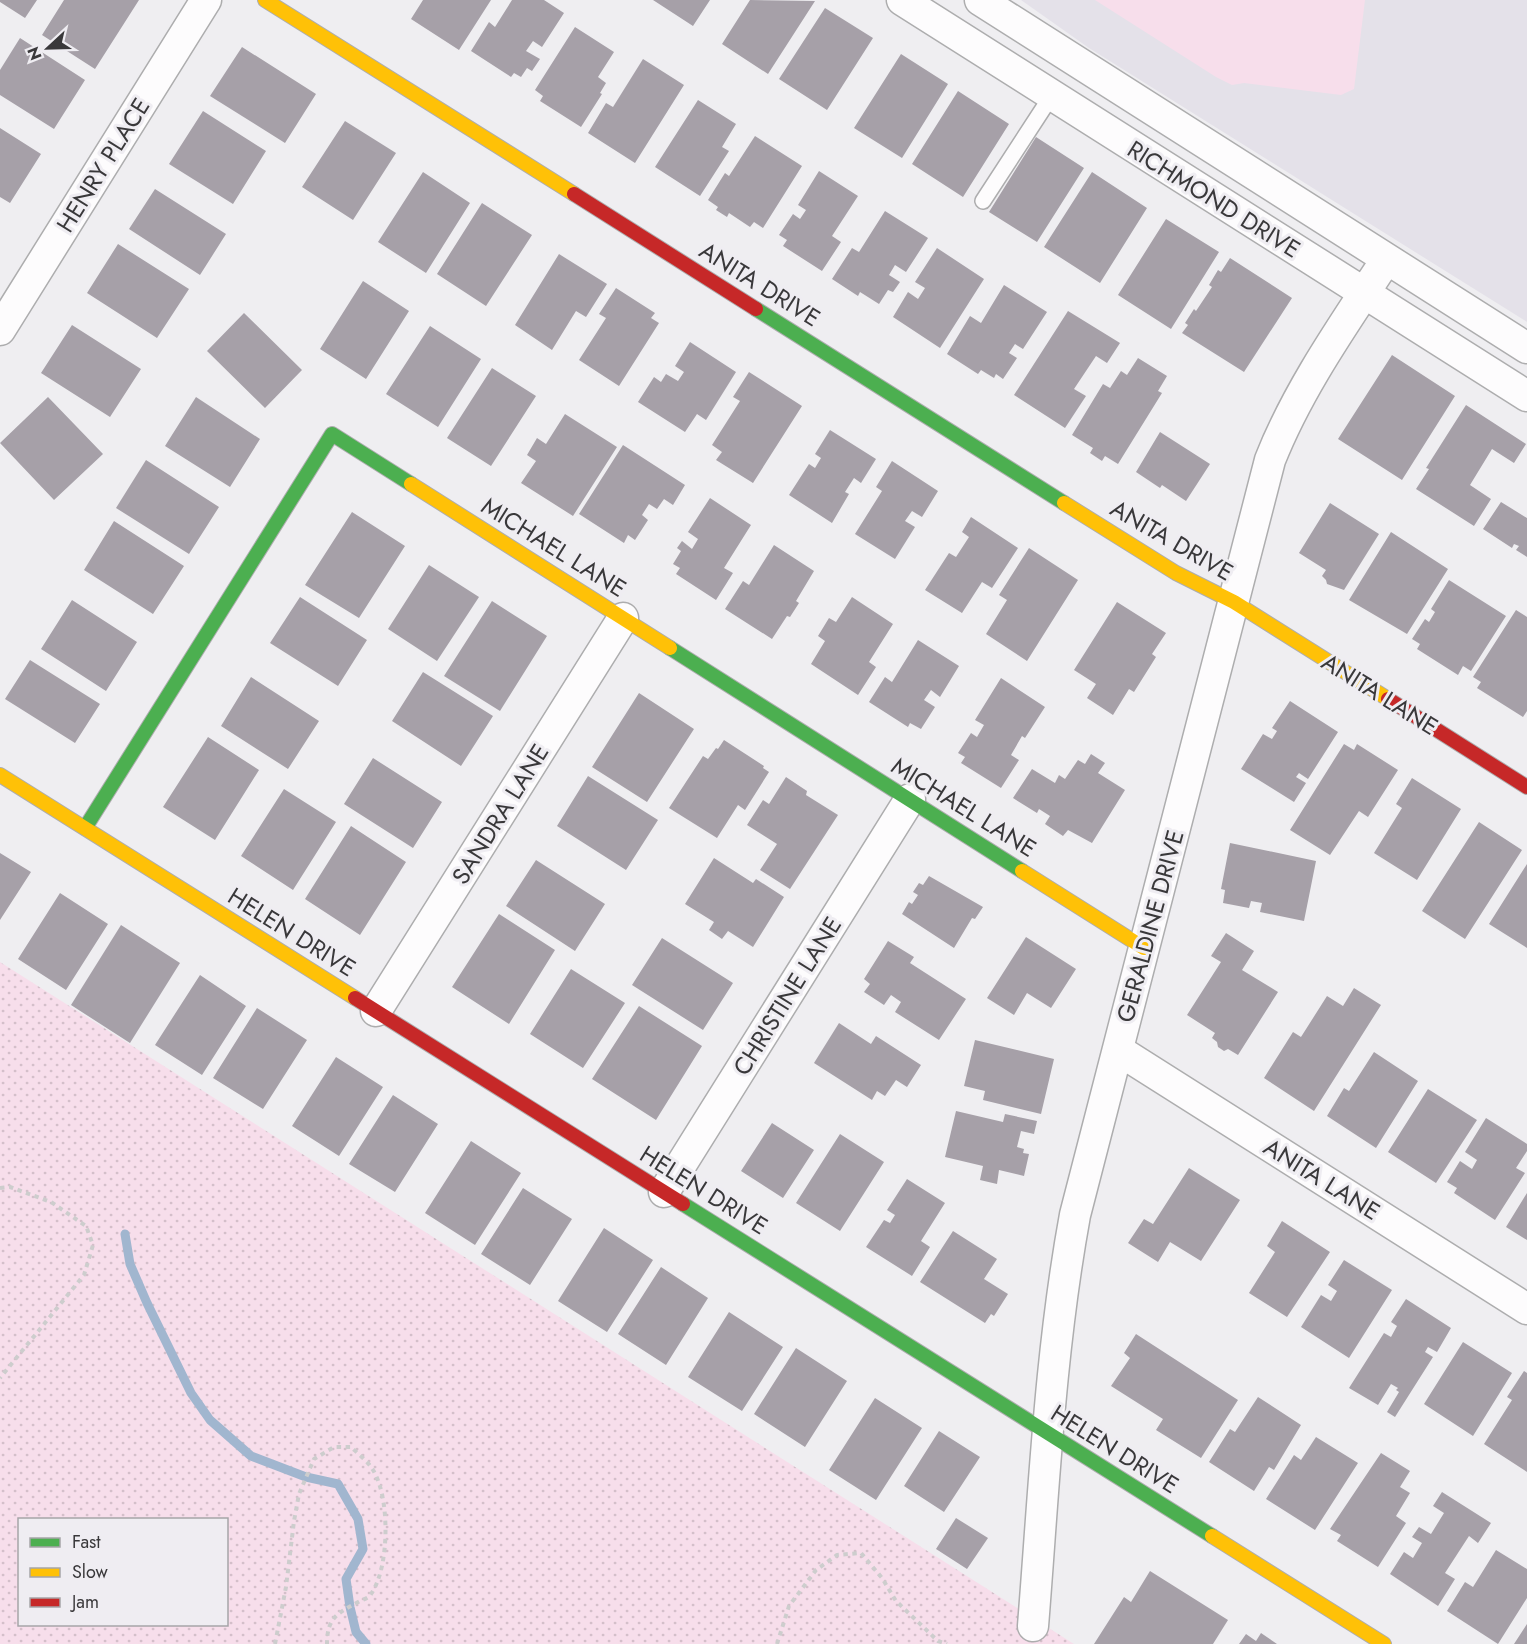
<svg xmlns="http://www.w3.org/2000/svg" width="1527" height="1644" viewBox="0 0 1527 1644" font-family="Jost,sans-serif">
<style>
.built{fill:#e4e1e9}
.green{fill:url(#green-dots);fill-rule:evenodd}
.pitch{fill:#f7deeb}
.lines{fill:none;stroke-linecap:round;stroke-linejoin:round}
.stream{stroke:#a1b6cf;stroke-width:9}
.building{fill:#a6a0a8}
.lane-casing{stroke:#adadae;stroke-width:18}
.street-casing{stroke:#adadae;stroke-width:33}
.fast-casing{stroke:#adadae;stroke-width:16}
.slow-casing{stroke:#adadae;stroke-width:16}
.jam-casing{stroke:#adadae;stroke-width:16}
.path{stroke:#cdcdcd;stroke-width:4;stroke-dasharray:4.5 4.5;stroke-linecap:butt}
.lane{stroke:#fdfcfd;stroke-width:15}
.street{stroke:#fdfcfd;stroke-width:30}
.fast{stroke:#4caf50;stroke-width:14}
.slow{stroke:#ffc107;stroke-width:14}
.jam{stroke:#c62828;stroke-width:14}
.labels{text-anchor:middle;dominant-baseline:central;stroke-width:6;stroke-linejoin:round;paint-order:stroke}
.street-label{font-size:24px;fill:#39383a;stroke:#efedf2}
</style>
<defs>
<pattern id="green-dots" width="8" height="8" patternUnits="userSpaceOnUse" patternTransform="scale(1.5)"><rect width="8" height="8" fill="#f7deeb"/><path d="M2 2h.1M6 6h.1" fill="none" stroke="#d4bfca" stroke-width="1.8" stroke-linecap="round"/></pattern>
</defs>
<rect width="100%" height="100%" fill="#efeef1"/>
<path class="built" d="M1021 0H1527V322L1089 48Z"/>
<path class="green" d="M0 962 1074 1644H0ZM20 1520H226V1624H20Z"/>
<path class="pitch" d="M1095 0H1365L1354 89 1341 95 1244 83 1232 85 1216 77Z"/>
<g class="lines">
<path class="stream" d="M125 1234 130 1264 147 1303 191 1393 210 1420 251 1456 306 1477 338 1484 358 1519 363 1549 346 1579 350 1607 356 1632 366 1644"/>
</g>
<path class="building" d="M0 0H37L25 18 0 2Z
M64 0H139L95 69 42 35Z
M423 0H491L459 50 411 19Z
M512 0H544L564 13 542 47 533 41 526 51 540 59 532 71 527 68 521 77 514 73 511 77 471 51 489 22 495 27Z
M653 0H710L693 26Z
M750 0 815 1 768 74 722 44Z
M825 8 873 38 827 110 779 79Z
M575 27 614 52 598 77 606 83 600 93 602 94 581 127 540 101 543 96 535 90Z
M20 38 85 80 54 129 0 95V70Z
M242 47 316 94 285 143 210 96Z
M901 54 948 84 902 158 854 128Z
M643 59 684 85 635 163 588 133 606 103 613 107Z
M958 91 1009 124 963 197 912 164Z
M698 100 736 124 722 147 729 151 700 196 655 167Z
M203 111 266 151 233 204 169 164Z
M345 121 396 153 353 220 302 187Z
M0 128 41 154 10 203 0 197Z
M755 136 802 166 763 228 754 222 750 227 729 213 727 217 716 210 718 207 708 200 725 173 729 176Z
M1036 137 1084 168 1037 242 989 212Z
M819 171 858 196 832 236 841 242 822 271 783 246 787 240 779 235 793 214 800 219 806 210 798 205Z
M423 172 470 203 426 273 378 242Z
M1092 172 1147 208 1100 283 1044 247Z
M155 189 226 234 200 275 129 229Z
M482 203 532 235 486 306 437 274Z
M885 211 928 238 906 272 895 265 889 275 900 282 893 292 888 290 879 304 860 292 858 296 832 279 852 248 859 252Z
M1166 219 1219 252 1171 329 1118 295Z
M118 244 189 289 157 338 87 293Z
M937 248 984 279 940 348 893 317 908 292 918 299 925 288 915 282Z
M559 254 607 284 586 317 576 311 552 350 515 325Z
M1230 258 1292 298 1244 372 1182 333 1188 325 1185 323 1194 309 1196 311 1212 287 1209 285 1218 270 1221 272Z
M363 281 409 311 366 379 320 349Z
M1004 285 1047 312 1023 349 1015 344 1009 353 1017 358 1003 379 996 374 994 378 981 370 978 374 947 354 970 316 981 323Z
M616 288 655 313 651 318 659 323 619 386 579 360 606 318 599 314Z
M1068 311 1120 343 1107 363 1096 356 1074 389 1086 396 1065 428 1014 395Z
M244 313 302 370 265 408 207 351Z
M72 325 141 369 110 417 41 373Z
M430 326 481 359 438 427 386 394Z
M690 342 736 372 706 420 697 414 685 432 638 402 654 377 661 382 666 374 678 381 684 372 675 366Z
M1392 355 1455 396 1402 480 1338 439Z
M1138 358 1167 376 1158 391 1162 393 1118 464 1105 456 1102 461 1090 453 1093 448 1072 435 1103 384 1110 388 1121 371 1127 375Z
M492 368 536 396 491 466 447 438Z
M749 372 802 406 753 483 716 460 722 452 712 445 740 401 733 397Z
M48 397 103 454 54 500 0 443Z
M196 397 260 439 230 487 165 446Z
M1466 405 1526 444 1514 463 1492 449 1470 485 1491 499 1474 526 1416 489 1429 469 1426 468Z
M565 414 617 447 573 516 521 483 536 461 527 455 537 438 546 444Z
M830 430 876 459 861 483 854 478 845 492 849 494 832 523 789 495 809 464 815 468 821 458 815 454Z
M1160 432 1210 464 1186 501 1162 485 1160 488 1136 472Z
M623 445 685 485 673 505 664 499 657 509 649 504 642 515 648 520 635 540 628 535 624 543 579 514Z
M146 460 219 507 189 554 116 508Z
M892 461 938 491 922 517 912 511 905 521 915 527 895 559 855 534 882 491 876 487Z
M710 498 751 525 724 568 733 573 716 600 676 574 680 568 673 564 681 551 677 548 682 541 692 549 698 539 688 532Z
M1501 502 1527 518V557L1516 550 1519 546 1514 544 1512 548 1483 529Z
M1330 503 1379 534 1344 590 1327 584 1326 580 1322 576 1326 570 1299 553Z
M352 512 405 546 359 618 305 585Z
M971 517 1018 548 992 588 982 582 962 613 925 590 949 553 956 557 969 537 962 532Z
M114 521 184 566 153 614 84 570Z
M1391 532 1448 569 1407 634 1349 600Z
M774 545 814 571 796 601 799 603 790 617 787 616 772 639 725 609 743 581 749 585Z
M1029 548 1078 580 1027 661 986 634 1007 600 999 595Z
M429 565 479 597 437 661 388 629Z
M1449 580 1506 616 1471 671 1463 666 1458 675 1417 649 1420 644 1412 639 1425 619 1429 622 1435 612 1431 609Z
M300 597 367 640 338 686 270 643Z
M852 597 893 624 869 662 876 667 858 695 811 664 825 641 818 636 829 618 836 622Z
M72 600 137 642 106 691 41 649Z
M492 601 547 636 500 711 444 676Z
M1117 602 1166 633 1152 654 1156 657 1134 692 1129 689 1113 715 1087 698 1096 684 1074 670Z
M1516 610 1527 617V711L1523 717 1477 688 1481 682 1473 677Z
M918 640 959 666 940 697 931 690 924 700 935 707 921 729 910 723 908 727 869 702 885 677 892 682Z
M30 660 100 704 75 743 5 699Z
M423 672 493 716 461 766 392 721Z
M251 677 319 721 288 769 221 726Z
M1001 678 1045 707 1025 738 1022 736 1011 755 1019 760 1001 788 961 763 965 757 958 753 971 733 977 737 984 725 975 720Z
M639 693 694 729 647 802 592 767Z
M1290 701 1338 732 1308 779 1299 773 1296 777 1306 783 1294 802 1241 769 1263 734 1272 739 1277 731 1272 728Z
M208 737 259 770 215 840 163 807Z
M724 740 764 766 763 768 769 772 745 810 738 805 717 838 669 808 703 756 708 759 716 748 718 749Z
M1344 744 1354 750 1357 744 1398 770 1368 817 1359 811 1330 855 1290 830Z
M1091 754 1105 763 1098 773 1125 790 1092 843 1068 830 1063 836 1045 824 1050 816 1039 809 1037 813 1013 798 1032 769 1055 783 1059 775 1065 779 1078 760 1085 764Z
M373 758 442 802 413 848 344 804Z
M588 776 658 820 626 870 557 826Z
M786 777 807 791 806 795 838 815 790 889 760 870 777 844 747 825 763 800 769 804Z
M1412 778 1461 809 1417 880 1374 853 1402 808 1396 804Z
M284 789 336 822 293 890 241 856Z
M1479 822 1522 850 1465 939 1422 911Z
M351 826 406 862 360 935 305 899Z
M1230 843 1316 861 1304 921 1260 912 1262 903 1251 901 1249 908 1223 903 1225 890 1221 889Z
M0 853 31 872 0 920Z
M714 858 753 883 756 879 784 897 753 947 728 931 722 939 709 930 714 922 685 904Z
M536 860 605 904 575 951 506 906Z
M1527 864V948L1489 924Z
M929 876 983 907 975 919 972 918 954 948 902 914 909 902 912 904 918 895 913 892 919 883 923 885Z
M60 893 108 924 66 990 18 959Z
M499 914 555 950 509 1024 452 987Z
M121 925 180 963 130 1043 71 1005Z
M1226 933 1254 951 1242 970 1278 992 1238 1055 1228 1049 1224 1051 1218 1047 1217 1042 1212 1038 1215 1033 1187 1015 1221 962 1211 956Z
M1026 937 1076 969 1051 1008 1027 993 1014 1015 987 998Z
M662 938 733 983 703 1030 632 985Z
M888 941 914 957 910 963 966 999 939 1040 895 1012 901 1002 891 995 884 1005 864 992 870 984 864 979Z
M571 969 625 1003 583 1068 530 1034Z
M200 975 246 1006 202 1075 155 1045Z
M1354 988 1381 1005 1314 1111 1264 1078 1293 1032 1301 1037 1327 996 1343 1006Z
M639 1006 702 1046 656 1120 592 1079Z
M257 1008 307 1040 263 1109 213 1078Z
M839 1023 871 1044 876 1036 921 1065 907 1087 896 1080 885 1096 877 1091 872 1100 814 1063Z
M975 1040 1054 1059 1041 1114 983 1100 985 1091 964 1086Z
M1374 1052 1418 1081 1376 1148 1327 1116 1344 1088 1349 1091Z
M336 1057 383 1087 339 1156 292 1126Z
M1428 1089 1477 1120 1436 1183 1388 1152Z
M393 1095 438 1124 395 1192 349 1164Z
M956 1111 1003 1122 1005 1114 1037 1121 1034 1134 1021 1131 1017 1147 1024 1149 1023 1153 1029 1154 1024 1176 999 1170 997 1184 980 1180 983 1166 945 1157Z
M1486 1118 1527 1144V1151L1516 1168 1525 1173 1495 1220 1454 1193 1457 1188 1447 1182 1460 1161 1472 1169 1477 1160 1465 1152Z
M772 1123 814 1150 783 1198 741 1171Z
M840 1134 884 1162 840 1231 796 1203Z
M471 1141 521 1173 475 1245 425 1213Z
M1189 1168 1240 1200 1201 1261 1170 1242 1158 1262 1128 1243 1144 1219 1153 1224Z
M907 1179 945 1203 921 1241 930 1247 912 1276 866 1247 884 1220 890 1223 895 1215 887 1210Z
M523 1188 572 1219 530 1285 481 1254Z
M1527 1193V1240L1506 1227Z
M1282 1221 1330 1252 1287 1317 1249 1293 1275 1252 1267 1246Z
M604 1228 653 1260 607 1332 558 1301Z
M953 1231 997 1259 984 1279 1008 1294 994 1316 991 1314 985 1323 920 1282Z
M1344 1260 1392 1290 1349 1358 1301 1327 1321 1295 1331 1301 1337 1291 1328 1285Z
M661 1267 708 1298 666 1365 618 1334Z
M1406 1299 1451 1328 1437 1352 1428 1347 1425 1352 1433 1357 1395 1417 1387 1412 1399 1392 1396 1390 1398 1388 1391 1384 1378 1405 1349 1388 1384 1333 1391 1337 1397 1326 1391 1322Z
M729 1312 783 1347 742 1411 688 1377Z
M1136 1334 1238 1400 1201 1458 1156 1430 1163 1419 1111 1386 1130 1358 1124 1353Z
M1463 1342 1512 1373 1473 1436 1424 1404Z
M796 1348 847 1381 805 1447 754 1414Z
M1524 1371 1527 1373V1472L1484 1444 1512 1400 1507 1397Z
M1258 1397 1301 1425 1274 1470 1269 1467 1254 1491 1209 1462 1230 1429 1235 1432Z
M875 1398 922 1428 876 1500 829 1470Z
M939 1431 980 1457 944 1512 904 1486Z
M1316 1437 1358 1463 1315 1530 1266 1499 1294 1455 1301 1460Z
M1381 1453 1410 1471 1400 1487 1410 1493 1396 1516 1406 1523 1378 1567 1337 1541 1341 1535 1330 1529Z
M1442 1492 1491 1523 1478 1543 1469 1536 1445 1573 1455 1579 1438 1606 1390 1574 1404 1552 1413 1558 1422 1543 1412 1537 1419 1527 1431 1534 1444 1513 1433 1506Z
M956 1518 988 1538 967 1569 936 1549Z
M1496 1550 1527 1569V1598L1498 1644 1447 1611 1465 1582 1473 1587Z
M1150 1571 1228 1620 1213 1644H1094L1124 1597 1131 1602Z
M1527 1624V1644H1514Z
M1261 1633 1277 1644H1239L1246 1634 1256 1641Z"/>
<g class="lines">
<g class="lane-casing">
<path id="lane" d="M983 201 1052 95"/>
</g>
<g class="street-casing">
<path id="street" d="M902 0 1527 396
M980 0 1527 348
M0 330 206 0
M376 1011 623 618
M1118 1050 1527 1309
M664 1192 910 799
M1033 1626C1044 1489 1050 1351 1075 1215L1270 460C1298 389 1344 324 1386 260"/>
</g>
<g class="fast-casing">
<path id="fast" d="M756 309 1064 503
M670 648 1022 871
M85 828 332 434 411 484
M683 1204 1212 1536"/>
</g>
<g class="slow-casing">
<path id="slow" d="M265 0 574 194
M411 484 670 648
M1064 503 1176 573 1234 602 1388 699
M0 775 355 998
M1022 871 1144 948
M1212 1536 1384 1644"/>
</g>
<g class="jam-casing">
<path id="jam" d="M574 194 756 309
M1388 699 1527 787
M355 998 683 1204"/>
</g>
<path class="path" d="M0 1188 10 1187 51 1202 86 1226 93 1245 84 1275 0 1378
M275 1644 286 1587 294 1521 299 1494 314 1459 334 1447H351C358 1454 368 1461 373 1470 390 1497 390 1567 371 1594 369 1598 364 1599 360 1601 338 1613 327 1617 327 1644
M777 1644 789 1606 816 1570 837 1555 861 1553 882 1578 896 1601 938 1641 947 1644"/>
<use href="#lane" class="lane"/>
<use href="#street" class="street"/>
<use href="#fast" class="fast"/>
<use href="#slow" class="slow"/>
<use href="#jam" class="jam"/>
</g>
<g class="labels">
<g class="street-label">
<text transform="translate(103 165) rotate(-58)">HENRY PLACE</text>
<text transform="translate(1214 199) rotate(32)">RICHMOND DRIVE</text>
<text transform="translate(760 284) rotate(32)">ANITA DRIVE</text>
<text transform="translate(1172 540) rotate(30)">ANITA DRIVE</text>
<text transform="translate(554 547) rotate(32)">MICHAEL LANE</text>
<text transform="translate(1380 694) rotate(32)">ANITA LANE</text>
<text transform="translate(964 807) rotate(32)">MICHAEL LANE</text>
<text transform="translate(500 814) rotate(-58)">SANDRA LANE</text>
<text transform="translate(1150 926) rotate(-75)">GERALDINE DRIVE</text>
<text transform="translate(292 932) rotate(32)">HELEN DRIVE</text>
<text transform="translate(787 996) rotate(-58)">CHRISTINE LANE</text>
<text transform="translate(1322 1179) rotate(32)">ANITA LANE</text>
<text transform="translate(704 1190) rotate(32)">HELEN DRIVE</text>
<text transform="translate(1115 1449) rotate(32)">HELEN DRIVE</text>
</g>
</g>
<rect x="18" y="1518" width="210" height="108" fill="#efedf2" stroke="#a6a5a8" stroke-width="1.5"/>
<rect x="30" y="1538" width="30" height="9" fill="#4caf50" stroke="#a6a5a8" stroke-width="1.5"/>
<text x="72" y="1548" font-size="18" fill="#39383a">Fast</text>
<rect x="30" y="1568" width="30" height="9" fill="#ffc107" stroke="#a6a5a8" stroke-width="1.5"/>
<text x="72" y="1578" font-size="18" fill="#39383a">Slow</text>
<rect x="30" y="1598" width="30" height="9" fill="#c62828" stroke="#a6a5a8" stroke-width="1.5"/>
<text x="72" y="1608" font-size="18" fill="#39383a">Jam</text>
<g transform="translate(48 48) rotate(248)" stroke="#efedf2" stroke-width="4.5" paint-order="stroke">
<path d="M0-4.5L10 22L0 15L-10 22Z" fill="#39383a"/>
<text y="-9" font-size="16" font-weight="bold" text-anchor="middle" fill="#39383a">N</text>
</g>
</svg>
